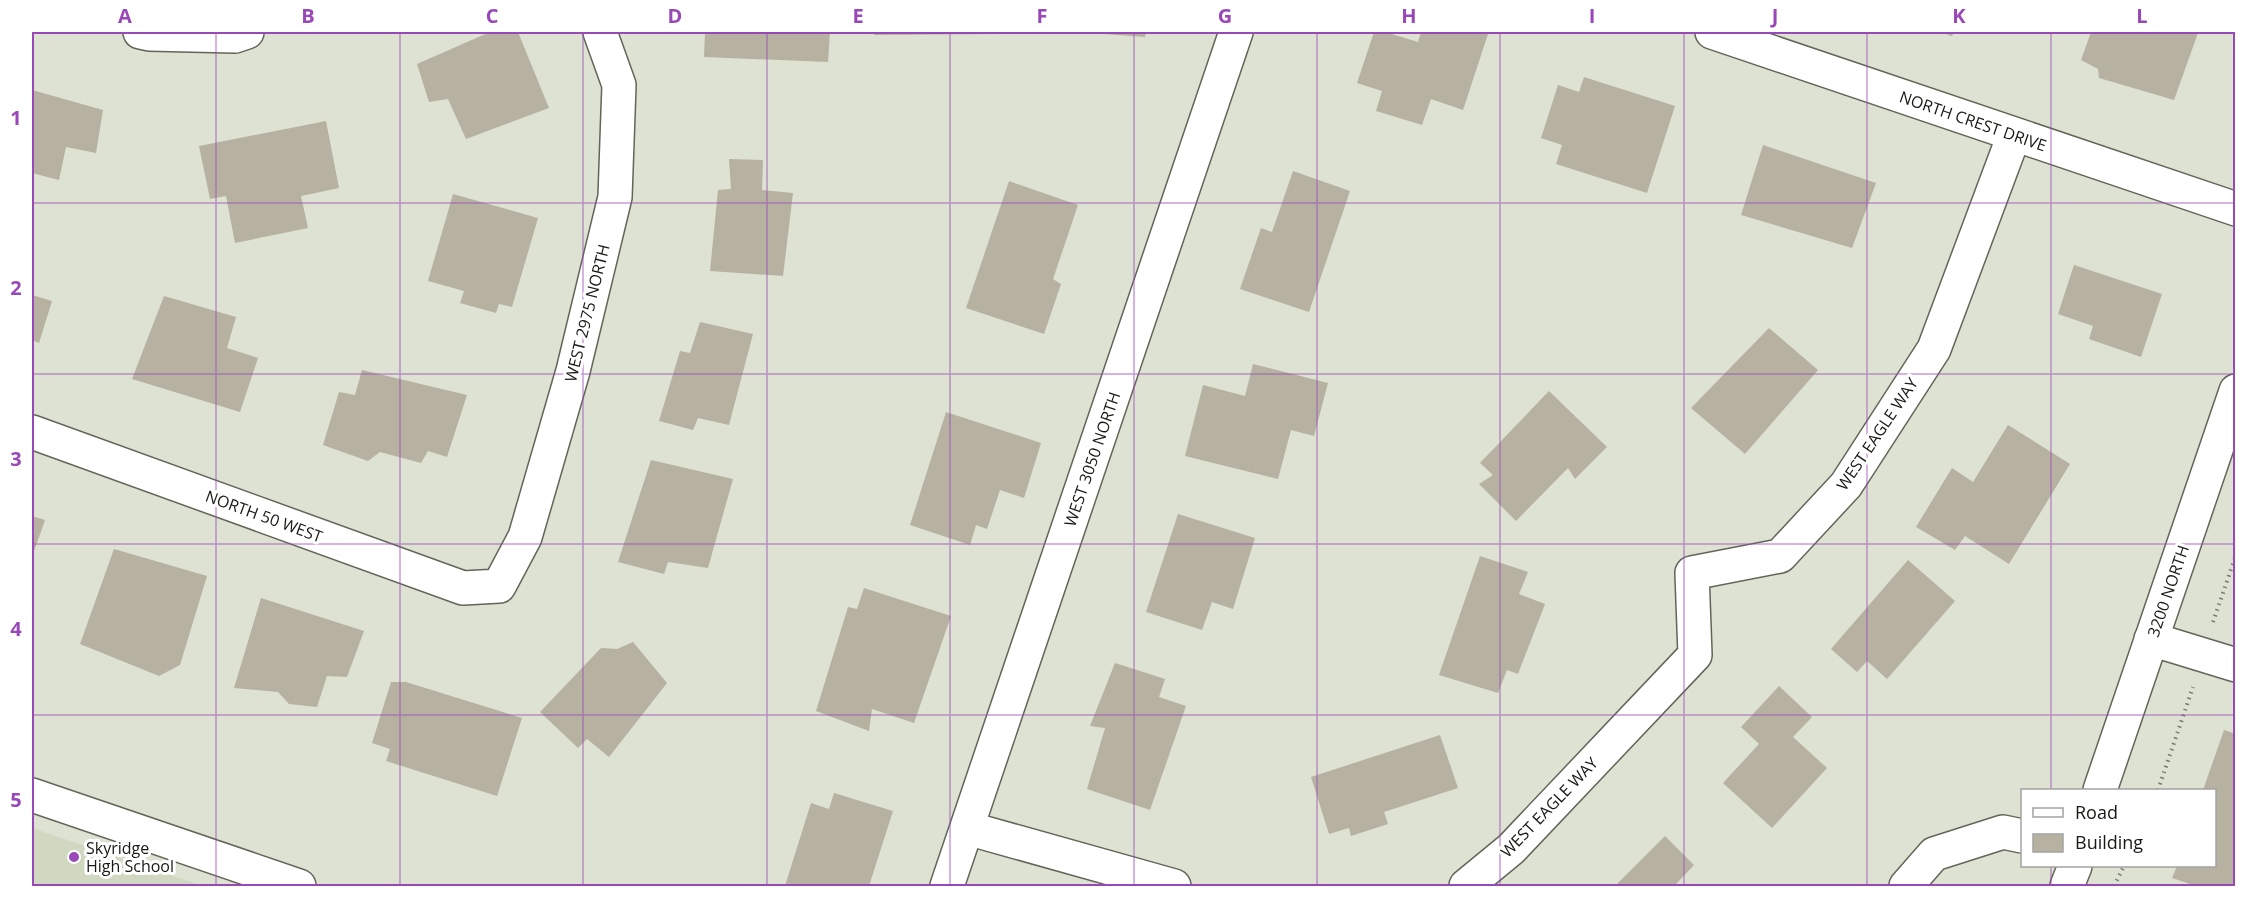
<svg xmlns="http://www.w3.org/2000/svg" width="2267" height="918" viewBox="0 0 2267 918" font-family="'Open Sans',sans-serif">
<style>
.built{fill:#d1d8c1}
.building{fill:#b7b1a2}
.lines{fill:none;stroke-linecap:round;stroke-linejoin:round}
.minor-casing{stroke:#626659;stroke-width:36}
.path{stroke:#797c72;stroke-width:4;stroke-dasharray:1.5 4.5;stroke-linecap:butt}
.minor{stroke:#fff;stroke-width:33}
.grid{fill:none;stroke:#9948b7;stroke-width:1.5;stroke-opacity:0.55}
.poi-dot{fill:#9948b7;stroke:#fff;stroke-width:2}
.labels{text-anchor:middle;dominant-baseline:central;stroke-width:6;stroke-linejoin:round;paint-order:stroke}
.street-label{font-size:16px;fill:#171913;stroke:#fff}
.poi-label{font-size:16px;fill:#171913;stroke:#fff;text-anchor:start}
.neatline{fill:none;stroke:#9948b7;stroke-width:2}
.grid-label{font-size:20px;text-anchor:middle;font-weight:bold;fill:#9948b7}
</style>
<rect width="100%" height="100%" fill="#dde2d2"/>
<path class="built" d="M32 828 203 886H32Z"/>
<path class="building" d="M490 32H518L549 108 466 139 448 99 429 102 417 64Z
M705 32H830L828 62 704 57Z
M874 32H1003V34L874 35Z
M1089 32H1146L1145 37 1089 33Z
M1374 32H1385L1418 42 1421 32H1480L1488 34 1463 110 1431 99 1422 125 1376 111 1382 91 1357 83Z
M1939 32H1954L1952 36Z
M2091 32 2198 33 2174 100 2099 78 2098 69 2081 60Z
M1584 77 1675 106 1647 193 1556 164 1562 145 1541 138 1558 85 1579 92Z
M32 90 103 110 96 153 66 147 59 180 32 173Z
M326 121 339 188 301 196 308 228 235 243 226 196 210 199 199 146Z
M1763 145 1876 183 1852 248 1741 215Z
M729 159 763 160 762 190 793 193 783 276 710 271 718 190 731 189Z
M1293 171 1350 191 1309 312 1240 289 1261 228 1272 232Z
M1009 181 1078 205 1053 279 1061 284 1044 334 966 308Z
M453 194 538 218 512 307 499 304 496 313 460 303 464 291 428 281Z
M2074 265 2162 294 2141 357 2089 339 2093 326 2058 314Z
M32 295 52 301 39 343 32 340Z
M164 296 236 317 227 348 258 358 240 412 132 379Z
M700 322 753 334 729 425 698 418 693 430 659 421 680 351 690 353Z
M1769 328 1818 370 1745 454 1691 408Z
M1253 364 1328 383 1314 436 1291 430 1278 479 1185 456 1203 385 1245 396Z
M362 370 467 395 447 457 428 451 421 463 380 452 368 461 323 445 339 392 355 395Z
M1549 391 1607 447 1575 479 1568 468 1516 521 1479 484 1493 475 1480 463Z
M946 412 1041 443 1024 498 1000 490 987 529 976 525 970 545 910 525Z
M2008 425 2070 464 2009 564 1965 536 1955 550 1916 527 1952 468 1973 482Z
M651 460 733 479 708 568 668 562 664 574 618 562Z
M1178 514 1255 538 1233 609 1212 602 1202 630 1146 612Z
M32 516 45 520 32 557Z
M114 549 207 576 180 665 159 676 80 644Z
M1480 556 1528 572 1519 594 1545 604 1518 674 1507 670 1498 693 1439 675Z
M1908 560 1955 601 1887 679 1867 661 1857 672 1831 649Z
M864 588 951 616 914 723 872 709 869 731 816 711 848 607 857 609Z
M261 598 364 631 347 677 327 676 317 707 289 704 278 692 234 688Z
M633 642 667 683 609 757 587 739 578 748 540 712 601 648 617 649Z
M1115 663 1165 679 1159 697 1186 706 1150 810 1087 789 1105 728 1090 726Z
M391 682H406L522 718 497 796 386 761 390 749 372 743Z
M1779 686 1812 717 1793 737 1827 768 1772 828 1723 783 1759 744 1741 727Z
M2224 730 2236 734V886H2196L2172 878 2177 866H2214V790H2203Z
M1440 735 1458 788 1384 812 1388 824 1351 836 1349 828 1329 834 1311 777Z
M834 793 893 811 869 886H785L811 803 829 809Z
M1665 836 1694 865 1675 885 1676 886H1615Z"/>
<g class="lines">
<g class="minor-casing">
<path id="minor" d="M140 32 149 34 235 36 247 32
M1712 32 2236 209
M32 432 463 588 499 586 525 537 573 371 615 197 619 85 600 32
M2151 639 2236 665
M2100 790 2236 391
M32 795 299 886
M967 828 1174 886
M947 886 1236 32
M1466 886 1511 849 1695 655 1692 573 1780 556 1846 485 1934 349 2014 135
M1906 886 1934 854 2003 832 2022 836
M2067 886 2075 866"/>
</g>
<path class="path" d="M2213 622 2236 555
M2158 790 2193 687
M2114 886 2124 866"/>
<use href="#minor" class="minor"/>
</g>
<path class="grid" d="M216 32V886M400 32V886M583 32V886M767 32V886M950 32V886M1134 32V886M1317 32V886M1500 32V886M1684 32V886M1867 32V886M2051 32V790M32 203H2236M32 374H2236M32 544H2236M32 715H2236M2051 866V886"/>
<circle class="poi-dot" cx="74" cy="857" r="6"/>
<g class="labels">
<g class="street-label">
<text transform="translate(1973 121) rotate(19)">NORTH CREST DRIVE</text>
<text transform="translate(587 313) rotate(-76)">WEST 2975 NORTH</text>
<text transform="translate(1877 434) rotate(-56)">WEST EAGLE WAY</text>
<text transform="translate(1092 459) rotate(-71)">WEST 3050 NORTH</text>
<text transform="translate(264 516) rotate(20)">NORTH 50 WEST</text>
<text transform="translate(2168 591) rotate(-71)">3200 NORTH</text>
<text transform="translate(1549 807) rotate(-46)">WEST EAGLE WAY</text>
</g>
<g class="poi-label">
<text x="86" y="848">Skyridge<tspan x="86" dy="18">High School</tspan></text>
</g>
</g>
<rect width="2267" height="918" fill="none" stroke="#ffffff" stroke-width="66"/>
<rect x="2021" y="789" width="195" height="78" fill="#ffffff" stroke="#a2a3a1" stroke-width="1.5"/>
<rect x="2033" y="808" width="30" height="9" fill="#ffffff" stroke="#a2a3a1" stroke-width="1.5"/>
<text x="2075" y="819" font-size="18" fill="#171913">Road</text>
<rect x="2033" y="834" width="30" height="18" fill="#b7b1a2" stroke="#a2a3a1" stroke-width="1.5"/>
<text x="2075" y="849" font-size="18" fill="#171913">Building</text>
<rect x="33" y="33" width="2201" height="852" class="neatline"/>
<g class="grid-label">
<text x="125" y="23">A</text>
<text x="308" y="23">B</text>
<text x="492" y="23">C</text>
<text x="675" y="23">D</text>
<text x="858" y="23">E</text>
<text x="1042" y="23">F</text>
<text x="1225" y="23">G</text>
<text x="1409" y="23">H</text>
<text x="1592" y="23">I</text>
<text x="1775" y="23">J</text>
<text x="1959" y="23">K</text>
<text x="2142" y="23">L</text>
<text x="16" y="125">1</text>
<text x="16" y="295">2</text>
<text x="16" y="466">3</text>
<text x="16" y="636">4</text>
<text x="16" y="807">5</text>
</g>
</svg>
